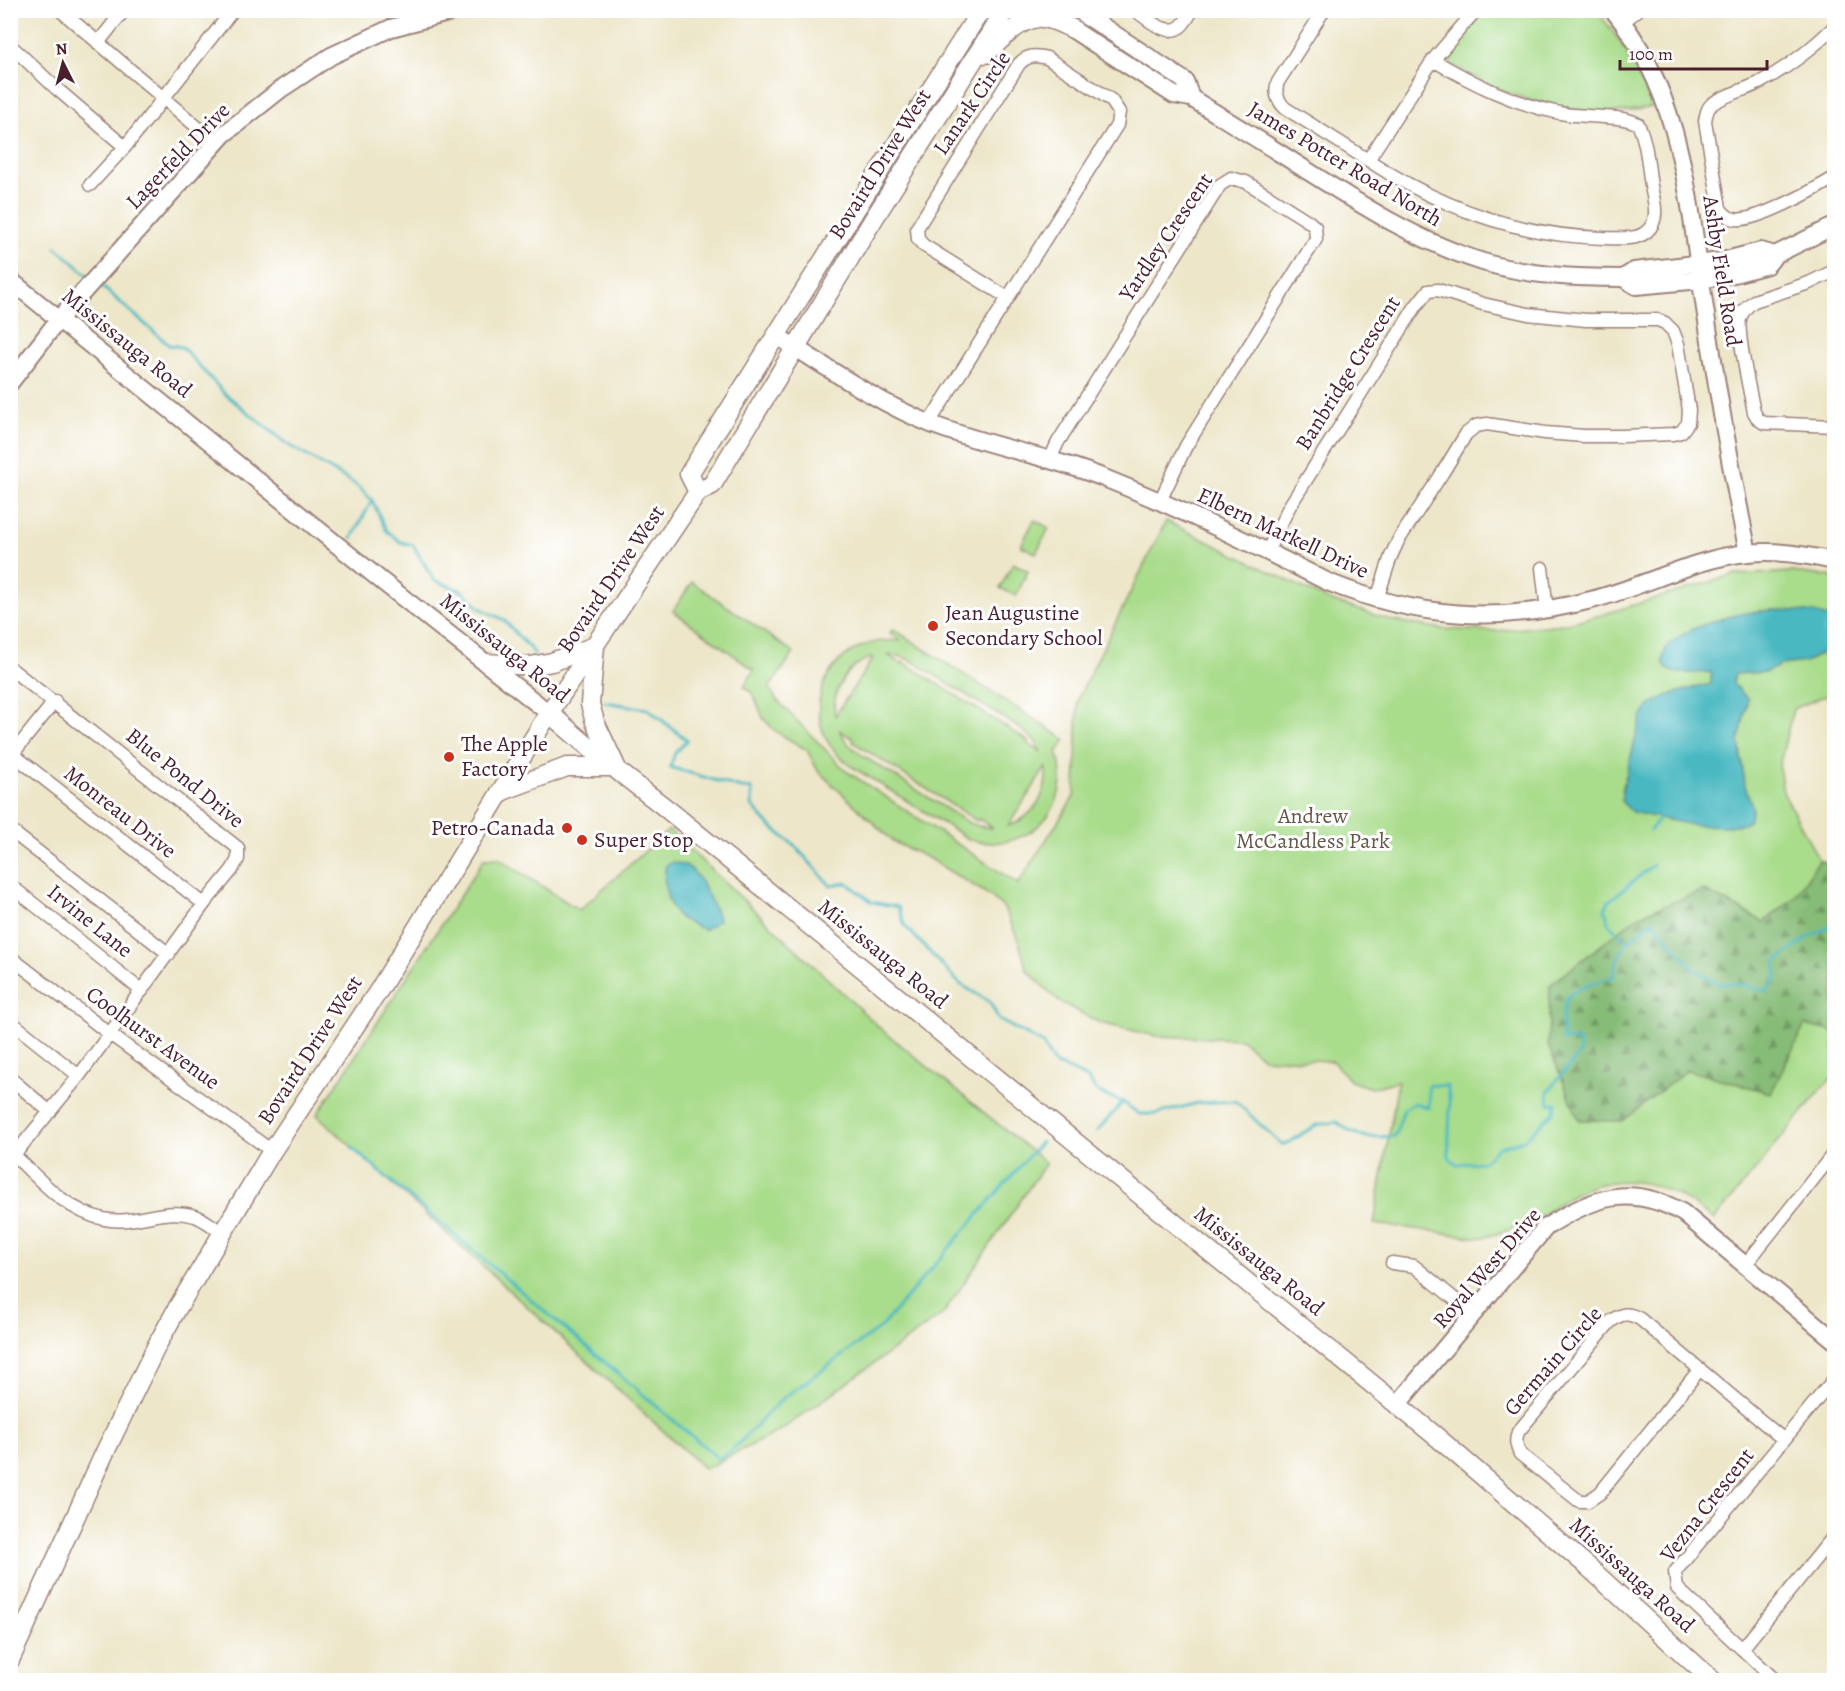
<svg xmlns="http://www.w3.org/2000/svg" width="1845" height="1691" viewBox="0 0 1845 1691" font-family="Alegreya,serif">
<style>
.green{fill:#a9dc8b;stroke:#7a7e5b;stroke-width:1.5;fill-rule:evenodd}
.forest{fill:url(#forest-firs);stroke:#686e51;stroke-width:1.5}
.water{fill:#49b8c1;stroke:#4a6c76;stroke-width:1.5}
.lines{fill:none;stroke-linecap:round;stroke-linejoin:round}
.stream{stroke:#49b8c1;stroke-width:3}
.street-casing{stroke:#9c827a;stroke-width:15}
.secondary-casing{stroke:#9c827a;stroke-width:20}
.primary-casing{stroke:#9c827a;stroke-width:21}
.street{stroke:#fff;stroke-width:12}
.secondary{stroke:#fff;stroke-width:16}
.primary{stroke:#fff;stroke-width:18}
.poi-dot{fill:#c8321e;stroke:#fff;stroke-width:2}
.labels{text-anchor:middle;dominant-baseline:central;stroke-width:6;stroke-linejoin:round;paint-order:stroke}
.street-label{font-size:22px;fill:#4a1f2b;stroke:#fff}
.poi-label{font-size:22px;fill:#4a1f2b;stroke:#fff;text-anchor:start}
.park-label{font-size:22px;fill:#665848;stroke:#fff}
</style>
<defs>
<pattern id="forest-firs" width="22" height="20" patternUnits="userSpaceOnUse" patternTransform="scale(1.5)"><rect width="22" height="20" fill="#86bc77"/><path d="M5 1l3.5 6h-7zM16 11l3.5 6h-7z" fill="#709862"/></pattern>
</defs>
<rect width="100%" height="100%" fill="#fff"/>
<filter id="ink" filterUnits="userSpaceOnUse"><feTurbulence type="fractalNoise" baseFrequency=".0167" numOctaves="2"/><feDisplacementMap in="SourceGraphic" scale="12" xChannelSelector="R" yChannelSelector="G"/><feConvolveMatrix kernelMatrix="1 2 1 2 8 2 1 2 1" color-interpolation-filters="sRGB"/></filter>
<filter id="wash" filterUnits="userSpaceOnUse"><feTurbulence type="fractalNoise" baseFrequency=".008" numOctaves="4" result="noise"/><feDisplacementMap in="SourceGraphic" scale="24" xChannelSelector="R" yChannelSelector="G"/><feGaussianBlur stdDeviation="1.35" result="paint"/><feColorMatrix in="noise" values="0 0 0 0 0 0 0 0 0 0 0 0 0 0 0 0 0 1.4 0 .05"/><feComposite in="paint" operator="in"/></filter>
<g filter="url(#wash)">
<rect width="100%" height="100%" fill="#ede6c9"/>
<path class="green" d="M1484 11H1597C1621 40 1640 70 1652 107 1602 119 1544 109 1497 88 1481 81 1466 72 1451 64L1447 57 1448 51Z
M1034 520 1049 528 1036 553 1021 546Z
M1166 521 1326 599 1389 620 1442 629 1498 631 1562 624 1601 615 1733 575 1793 572 1834 577V692L1793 709 1779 767 1783 792 1819 860 1834 866V1076L1824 1086 1714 1220C1670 1184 1623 1167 1570 1196 1558 1203 1547 1212 1536 1219 1528 1224 1493 1236 1483 1237 1474 1239 1461 1235 1451 1234 1426 1230 1400 1227 1374 1224L1398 1081 1371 1088 1351 1081 1332 1061 1263 1058 1241 1039 1156 1036 1100 1023 1058 1001 1027 970 1018 939 1004 908 989 895 928 858 894 842 818 771 807 750 775 731 763 718 754 695 744 686 754 670 673 611 692 582 794 653 769 688 776 699 846 771 1018 884 1075 795 1078 698Z
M1013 563 1028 571 1016 596 1000 588Z
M893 629 1066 740 1057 752C1076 809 1026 855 970 840L851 766C788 722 825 634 900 641L890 633ZM888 655 899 656 911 660 1021 729 1035 741 1041 752 1027 743 1028 741 903 662 902 664ZM872 657 873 658 835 716C831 689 847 666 872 657ZM839 730 854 739 853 742 977 821 979 819 993 828 978 826 967 822 863 756 848 744ZM1046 767C1048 794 1035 817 1008 826Z
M669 830 881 1029 1046 1163 943 1314 781 1430 705 1469 317 1115 484 859 498 858 579 910Z"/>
<path class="forest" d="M1819 860 1834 866V1032L1805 1025 1771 1093 1687 1070 1623 1121 1579 1120 1548 1045 1550 985 1640 915 1704 890 1764 922 1795 897Z"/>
<path class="water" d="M1771 610C1783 610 1830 610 1834 624 1836 629 1835 638 1834 643L1819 655 1805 662 1781 665 1766 672 1735 674 1733 684 1748 699 1739 741 1745 786 1753 808 1749 820 1744 824 1728 826 1692 825 1632 812 1621 801 1623 787 1641 717C1654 694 1687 690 1711 684V672C1694 672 1652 682 1666 648 1687 624 1740 612 1771 610Z
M673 862C677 863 683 864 687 866 700 873 713 905 719 920L704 930C697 926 684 922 678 916 666 903 662 881 666 865Z"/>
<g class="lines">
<path class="stream" d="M56 247 90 277
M98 283 169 345 182 347 224 393 287 444 355 484 372 500 386 530 400 542 413 545 434 580 462 591 480 608 504 620 535 654
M352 538 372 500
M605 702 648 709 687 740 675 753 670 767 741 788 752 789V806L769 825 794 845 830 885 847 883 872 902 898 907 905 926 960 984 990 1002 999 1020 1042 1043 1055 1065 1066 1068 1087 1078 1099 1093 1123 1102 1139 1114H1156L1198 1103 1235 1101 1282 1145 1287 1144 1316 1125 1336 1122C1360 1139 1366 1138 1395 1136L1404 1109 1415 1103 1429 1108 1428 1085 1447 1086C1453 1109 1447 1133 1449 1157L1456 1164 1483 1162 1499 1147 1524 1140 1554 1112 1556 1103 1549 1104 1548 1091 1580 1053 1579 1041 1563 1040C1560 990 1568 991 1613 977 1619 945 1628 941 1652 921L1696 971 1719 984H1738L1766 991 1777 978 1776 961 1809 937 1834 924
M1650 831 1660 817
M1628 941 1609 924 1605 909 1609 901 1653 865
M1097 1131 1123 1102
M352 1148 719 1459 731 1451 782 1399 880 1328 1041 1142"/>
</g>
</g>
<g filter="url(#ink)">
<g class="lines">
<g class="street-casing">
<path id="street" d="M60 10 216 143
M1135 10C1146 18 1166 37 1180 27 1185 23 1189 16 1192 10
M1324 10 1278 82C1274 92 1278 101 1285 108L1368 160 1433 60 1476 10
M1623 22 1638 10
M1834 27C1812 49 1787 68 1759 83 1745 90 1724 95 1712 104 1707 108 1706 115 1705 121L1720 208C1723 213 1728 218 1735 219 1754 223 1816 189 1834 178
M98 43 124 10
M10 45 57 89 125 147
M1368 160C1439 207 1518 236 1604 238 1622 238 1645 242 1653 223 1658 212 1653 198 1651 186 1648 167 1647 142 1638 124 1622 114 1581 118 1560 113 1514 104 1474 84 1433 60
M90 185 125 147 233 10
M1834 271 1809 283 1754 301C1747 306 1742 311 1740 319 1737 335 1750 393 1754 412L1758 419 1764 423 1834 426
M929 423 1117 125 1119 112 1111 100 1047 58C1036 55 1027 55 1019 64L917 228 918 239 923 245 1008 298
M1050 459 1058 442 1220 185 1231 178 1246 182 1308 221 1315 227 1316 239 1186 446 1160 501
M1267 552 1289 507 1416 306 1428 291 1438 290 1483 304 1528 314 1586 320H1658L1665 323 1673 331 1678 344 1689 410 1688 423 1681 432 1673 434 1623 436H1584L1545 433 1487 424 1476 426 1466 434 1443 472 1398 541 1391 556 1377 599
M1542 568 1547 610
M10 668 238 848V859L232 870 204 904 79 1076 10 1160
M10 752 204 904
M10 757 55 701
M10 830 169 954
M10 885 142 991
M10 957 111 1035 272 1151
M10 1021 79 1076
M10 1078 50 1112
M14 1155C40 1180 66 1211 104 1219 134 1226 165 1206 195 1216 205 1219 214 1228 223 1233
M1392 1263 1414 1266 1474 1315
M1746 1264 1834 1153
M1700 1369 1600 1493 1588 1501H1579L1520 1454C1516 1445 1515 1441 1518 1432L1610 1322C1621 1313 1628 1312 1640 1319L1784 1440
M1834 1379 1675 1572 1677 1588 1742 1649 1834 1536
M1742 1649 1775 1680"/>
</g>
<g class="secondary-casing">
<path id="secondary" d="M1078 10 1185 81 1191 98
M1613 10C1685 97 1689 209 1706 315 1718 395 1732 474 1748 553
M1061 22 1174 95 1191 98C1228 121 1266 144 1303 168 1360 204 1418 242 1483 262 1529 276 1576 278 1623 278
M1623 278 1636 286 1701 280 1734 274 1767 265 1775 255 1834 226
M1623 278 1634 271 1722 261 1761 251 1775 255
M10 280 383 582 549 713
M777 336C827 367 876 402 931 424 989 447 1051 456 1109 480 1184 510 1256 546 1328 582 1416 618 1499 624 1591 600 1644 587 1694 558 1748 553 1777 550 1806 555 1834 561
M10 383 59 319 223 135 281 89 331 56 391 28 459 10
M1397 1405 1546 1227C1593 1197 1631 1183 1683 1213L1834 1340"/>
</g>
<g class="primary-casing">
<path id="primary" d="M1085 10 1088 17
M986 54C999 41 1018 21 1037 18 1049 16 1063 25 1073 29
M698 492 689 474 981 10
M595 646 590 704 595 722 618 771 667 809 1438 1438 1585 1564 1712 1680
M487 663 531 666 552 662 595 646
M549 713 612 767
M500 792 567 767H612
M10 1660 105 1452 157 1345 178 1307 272 1151 379 990 549 713 698 492 712 485 873 220 1005 10"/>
</g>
<use href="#street" class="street"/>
<use href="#secondary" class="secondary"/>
<use href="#primary" class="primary"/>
</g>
</g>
<g class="poi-dot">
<circle cx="933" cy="626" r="6"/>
<circle cx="449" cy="757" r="6"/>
<circle cx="567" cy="828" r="6"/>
<circle cx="582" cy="840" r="6"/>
</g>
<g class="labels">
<g class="street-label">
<text transform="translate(972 103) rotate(-56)">Lanark Circle</text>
<text transform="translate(178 156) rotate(-46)">Lagerfeld Drive</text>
<text transform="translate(880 164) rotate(-58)">Bovaird Drive West</text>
<text transform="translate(1345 164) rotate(31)">James Potter Road North</text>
<text transform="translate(1166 237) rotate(-56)">Yardley Crescent</text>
<text transform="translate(1722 271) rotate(81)">Ashby Field Road</text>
<text transform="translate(127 343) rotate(39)">Mississauga Road</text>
<text transform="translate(1348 373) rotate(-58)">Banbridge Crescent</text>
<text transform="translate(1283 533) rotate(25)">Elbern Markell Drive</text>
<text transform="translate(611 579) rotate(-56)">Bovaird Drive West</text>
<text transform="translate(505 648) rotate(39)">Mississauga Road</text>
<text transform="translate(185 778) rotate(39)">Blue Pond Drive</text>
<text transform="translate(120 812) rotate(38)">Monreau Drive</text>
<text transform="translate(90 921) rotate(39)">Irvine Lane</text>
<text transform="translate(883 954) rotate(39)">Mississauga Road</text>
<text transform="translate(153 1038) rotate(36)">Coolhurst Avenue</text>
<text transform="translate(310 1050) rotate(-57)">Bovaird Drive West</text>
<text transform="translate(1259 1261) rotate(39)">Mississauga Road</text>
<text transform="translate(1487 1268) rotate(-49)">Royal West Drive</text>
<text transform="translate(1553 1361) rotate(-49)">Germain Circle</text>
<text transform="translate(1707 1505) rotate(-52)">Vezna Crescent</text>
<text transform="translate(1632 1575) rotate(42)">Mississauga Road</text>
</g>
<g class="poi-label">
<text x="945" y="613">Jean Augustine<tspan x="945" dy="25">Secondary School</tspan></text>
<text x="461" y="744">The Apple<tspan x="461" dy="25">Factory</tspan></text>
<text x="555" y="828" text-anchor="end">Petro-Canada</text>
<text x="594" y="840">Super Stop</text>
</g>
<g class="park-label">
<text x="1313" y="816">Andrew<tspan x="1313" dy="25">McCandless Park</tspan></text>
</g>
</g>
<rect width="1845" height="1691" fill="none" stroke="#fff" stroke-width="36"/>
<g transform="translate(63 63) rotate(354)" stroke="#ffffff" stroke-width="4.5" paint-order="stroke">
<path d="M0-4.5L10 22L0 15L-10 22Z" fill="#4a1f2b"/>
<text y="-9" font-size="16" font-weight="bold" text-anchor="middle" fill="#4a1f2b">N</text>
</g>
<path d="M1620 60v9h147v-9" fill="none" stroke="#4a1f2b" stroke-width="3"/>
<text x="1629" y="60" font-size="18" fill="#4a1f2b" stroke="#ffffff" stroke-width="4.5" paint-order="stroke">100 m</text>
</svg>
